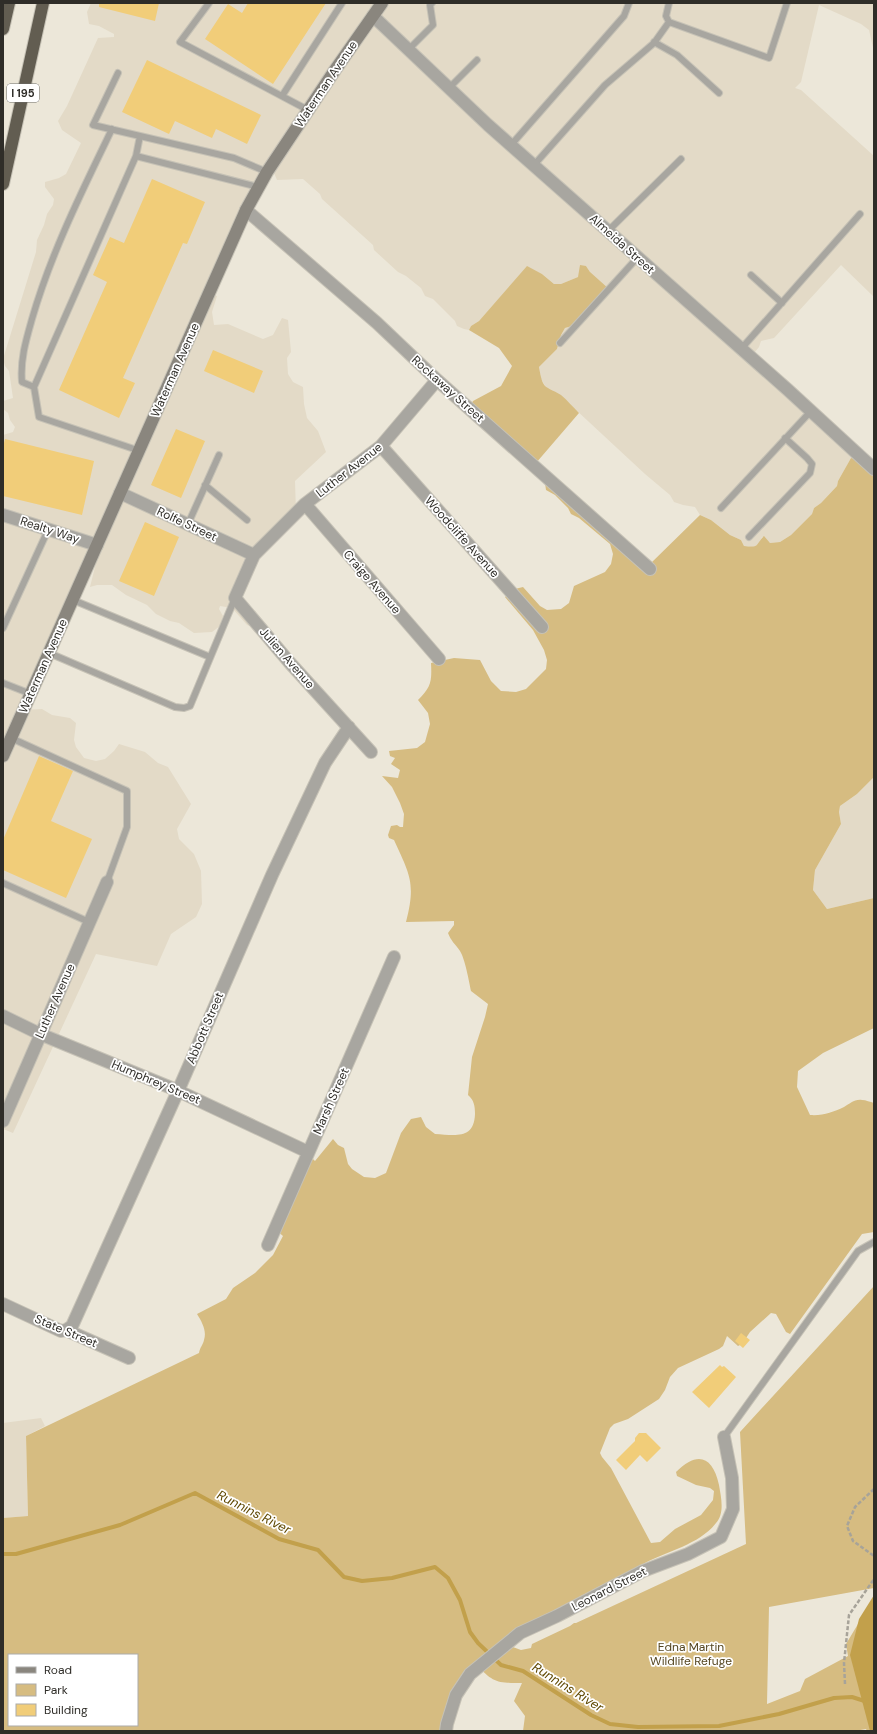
<svg xmlns="http://www.w3.org/2000/svg" width="877" height="1734" viewBox="0 0 877 1734" font-family="'DM Sans',sans-serif">
<style>
.built{fill:#e3dac7}
.green{fill:#d6bc81;fill-rule:evenodd}
.water{fill:#c2a04b}
.lines{fill:none;stroke-linecap:round;stroke-linejoin:round}
.stream{stroke:#c2a04b;stroke-width:4}
.building{fill:#f1cd79}
.lane-casing{stroke:#c6c2b6;stroke-width:8}
.street-casing{stroke:#c6c2b6;stroke-width:14}
.secondary-casing{stroke:#c6c2b6;stroke-width:14}
.highway-casing{stroke:#c6c2b6;stroke-width:14}
.path{stroke:#a7a399;stroke-width:2.5;stroke-dasharray:4 2;stroke-linecap:butt}
.lane{stroke:#a8a6a0;stroke-width:6}
.street{stroke:#a8a6a0;stroke-width:12}
.secondary{stroke:#8a867e;stroke-width:12}
.highway{stroke:#625d51;stroke-width:12}
.labels{text-anchor:middle;dominant-baseline:central;stroke-width:3.5;stroke-linejoin:round;paint-order:stroke}
.shield{fill:#fff;stroke:#6d6c68;stroke-width:1}
.shield-label{font-size:11px;font-weight:bold;fill:#2f2d28}
.street-label{font-size:12px;fill:#2f2d28;stroke:#fff}
.park-label{font-size:12px;fill:#554621;stroke:#fff}
.water-label{font-size:13px;font-style:italic;fill:#5f4800;stroke:#fff}
</style>
<rect width="100%" height="100%" fill="#ece7d9"/>
<path class="built" d="M91 3H874V52L869 30 861 24 819 5 801 82 795 88 801 90 874 156V297L841 265 774 338 761 341 759 347 754 353 854 458H851L838 481 837 486 821 503 814 508 812 514 791 535 780 542 770 543 762 537 759 544 754 547 744 546 741 540 730 535 711 520 700 515 695 507 683 505 674 502 670 495 645 474 561 396 547 389 541 379 539 367 557 349 561 335 565 328 579 324 590 272 586 266 578 277 561 284H554L542 274 527 267 479 321 471 326 469 330 464 329 457 326 455 321 433 299 425 296 421 288 406 276 398 272 374 250 373 245 322 199 320 194 303 179 277 180 274 173 270 172 206 294 217 296 212 312 214 325 228 324 263 339 273 335 282 318 288 320 291 352 287 358 288 374 293 382 303 387 304 404 307 418 318 431 326 452 295 481 296 513 270 537 237 597 255 621 250 626 247 625 232 608 220 606 219 609 223 616 220 626 212 632 194 633 179 623 170 621 156 614 147 605 126 595 112 585H97L90 587 96 563 92 559 22 710 42 709 52 715 70 718 76 723 74 740 76 747 84 758 96 761 105 759 114 751 119 744 145 752 158 763 168 767 191 804 177 829 179 839 194 854 201 871 202 904 196 917 171 934 157 966 96 954 13 1133 3 1129V435L13 432 15 427 10 420 8 413 3 409V401L13 398 9 371 5 366 3 359 36 252 37 240 44 225 47 214 53 205 54 199 45 187V182L59 178 66 174 81 143 62 130 58 121 67 106 98 38 114 37V34L99 26 89 24 87 12Z
M874 777V898L827 909 813 890 815 870 841 824 839 812 840 806 857 794Z
M41 1418 45 1426 26 1436 28 1516 3 1518V1423Z"/>
<path class="green" d="M580 265 586 266 590 272 609 289 579 324 565 328 561 335 557 349 539 367C543 390 544 385 561 395 567 400 573 407 579 413L536 463 471 405 473 401 501 386 512 366 499 348 469 330 471 326 479 321 527 266 542 274 554 284H561L578 277Z
M851 458 871 462 874 458V777L857 794 840 806 839 812 841 824 815 870 813 890 827 909 874 898V1028L823 1053 798 1071 797 1087 810 1115C823 1116 833 1112 844 1107 850 1104 854 1099 862 1100 866 1100 870 1102 874 1103V1232L862 1234 790 1334 786 1332 776 1314 771 1313 750 1332 742 1344 738 1346 727 1336 723 1346 719 1349 678 1368 670 1377 665 1390 659 1399 628 1419 614 1424 610 1428 600 1453 602 1457 611 1468 651 1543 660 1542 675 1529 701 1515 713 1500 714 1491 710 1488 696 1485 677 1476 676 1472C698 1450 713 1457 719 1485 721 1497 725 1513 716 1523 700 1544 668 1551 645 1563 597 1588 547 1612 502 1643L521 1650 531 1648 532 1644 570 1626 574 1623H576L746 1544 740 1432 874 1286V1588L769 1607 767 1704 800 1691 805 1679 848 1656 846 1644 870 1604 874 1731H867L866 1729 855 1731H523L525 1716 514 1701 522 1683C498 1683 493 1683 477 1665L442 1731H3V1518L28 1516 26 1436 199 1353C200 1347 203 1345 204 1340 207 1331 202 1322 197 1314L226 1299 233 1288 255 1273 273 1255 283 1236 276 1230 310 1156 315 1161 333 1139 338 1145 344 1148 348 1164 352 1169 364 1177 375 1178 386 1173 401 1133 411 1119 421 1117 426 1127 435 1134C455 1135 474 1140 475 1114 475 1106 474 1100 468 1095L472 1057 485 1017 488 1004 471 991C469 981 465 959 460 951 455 944 451 941 448 933L454 925V921L406 922C416 883 410 875 394 840L389 838 388 835 391 826 397 825 400 827H403L404 814 400 803 392 787 382 776 398 778 400 770 391 764 395 758 390 756 389 751 417 748 425 742 430 724 428 713 418 700C431 687 432 682 431 663L454 658 480 660 491 681 501 691 516 692 526 689 546 669 547 660 544 650 533 630 505 597 515 589 523 587 540 606 547 610 561 609 569 603 574 586 605 572 611 564 613 554 610 544 579 518 571 514 568 508 555 495 546 490 545 483 649 565 700 515 711 520 730 535 741 540 744 546C760 548 755 545 764 536L770 543 780 542 791 535 812 514 814 508 821 503 837 486 838 481ZM9 1655H137V1725H9Z"/>
<path class="water" d="M874 1595V1731H870L850 1655 859 1619Z"/>
<g class="lines">
<path class="stream" d="M3 1554H16L120 1525 195 1493 279 1539 318 1550 344 1577 362 1581 392 1578 435 1567 448 1578 460 1600 470 1632 478 1643 501 1665 523 1671 591 1715 610 1724 638 1727 719 1726 779 1714 834 1698 852 1697 874 1704"/>
</g>
<path class="building" d="M99 3H159L155 21 99 7Z
M248 3H326L273 84 205 39 228 4 242 13Z
M147 60 261 115 247 144 216 129 212 138 175 121 169 134 122 112Z
M152 179 205 202 187 244 183 243 123 378 135 383 119 418 59 390 107 282 93 275 110 237 124 243Z
M213 350 263 371 254 393 204 371Z
M176 429 205 441 181 498 151 485Z
M5 439 94 461 82 515 3 496V447Z
M145 522 179 537 154 596 119 581Z
M39 756 73 771 51 821 92 839 66 898 3 870V840Z
M741 1333 750 1340 743 1348 735 1341Z
M720 1365 722 1367 724 1366 736 1377 709 1408 692 1392Z
M639 1433H646L661 1448 647 1462 640 1455 626 1470 616 1460 635 1441V1438Z"/>
<g class="lines">
<g class="lane-casing">
<path id="lane" d="M209 3 180 42 308 110
M669 3 666 16 669 22 769 58 787 3
M654 42 677 55 719 93
M409 49 433 25 430 5 432 3
M118 73 93 125 234 158 267 172
M449 88 477 60
M282 96 342 3
M511 145 624 16 629 3
M136 156 140 136
M534 165 605 85 654 43 669 22
M608 231 681 159
M751 275 782 303
M560 343 638 257
M741 349 860 214
M34 387 22 382C20 360 26 340 32 319 51 253 82 191 112 129
M140 451 39 417 34 387 136 156 258 187
M205 485 247 520
M721 508 811 411
M188 524 219 455
M749 537 810 473 812 464 807 458 785 438
M73 600 210 657
M3 628 48 530
M49 653 175 707 184 708 190 706 235 598
M3 683 31 694
M11 738 127 791V827L107 882
M3 883 89 922
M724 1437 858 1251 874 1242"/>
</g>
<g class="street-casing">
<path id="street" d="M373 16 488 125 788 390 874 469
M246 210 377 323 437 380 650 569
M381 446 542 627
M120 493 254 555
M305 504 439 659
M3 515 97 545
M371 752 290 663 235 598 254 555 305 504 381 446 437 380
M3 1016 40 1034 174 1089 308 1152
M3 1121 107 882
M268 1245 394 957
M3 1304 61 1331 66 1330 129 1358
M66 1330 72 1326 178 1091 272 875 325 763 349 727
M446 1731 447 1724 456 1695 470 1674 520 1633 557 1616 643 1571 688 1554 721 1537 733 1509 732 1478 724 1437"/>
</g>
<g class="secondary-casing">
<path id="secondary" d="M3 756 246 210 267 172 335 70 382 3"/>
</g>
<g class="highway-casing">
<path id="highway" d="M3 29 9 3
M3 184 43 3"/>
</g>
<path class="path" d="M874 1489 855 1507 847 1526 853 1541 874 1556
M845 1684 844 1663 849 1615 874 1579"/>
<use href="#lane" class="lane"/>
<use href="#street" class="street"/>
<use href="#secondary" class="secondary"/>
<use href="#highway" class="highway"/>
</g>
<g class="labels">
<rect class="shield" x="7" y="84" width="32" height="18" rx="3"/>
<g class="shield-label">
<text x="23" y="93">I 195</text>
</g>
<g class="street-label">
<text transform="translate(326 84) rotate(-56)">Waterman Avenue</text>
<text transform="translate(622 244) rotate(42)">Almeida Street</text>
<text transform="translate(175 370) rotate(-66)">Waterman Avenue</text>
<text transform="translate(448 389) rotate(42)">Rockaway Street</text>
<text transform="translate(349 470) rotate(-38)">Luther Avenue</text>
<text transform="translate(187 524) rotate(25)">Rolfe Street</text>
<text transform="translate(50 530) rotate(18)">Realty Way</text>
<text transform="translate(462 537) rotate(48)">Woodcliffe Avenue</text>
<text transform="translate(372 582) rotate(49)">Craige Avenue</text>
<text transform="translate(287 658) rotate(49)">Julien Avenue</text>
<text transform="translate(43 666) rotate(-66)">Waterman Avenue</text>
<text transform="translate(55 1001) rotate(-66)">Luther Avenue</text>
<text transform="translate(205 1028) rotate(-67)">Abbott Street</text>
<text transform="translate(156 1082) rotate(23)">Humphrey Street</text>
<text transform="translate(331 1101) rotate(-66)">Marsh Street</text>
<text transform="translate(66 1331) rotate(23)">State Street</text>
<text transform="translate(609 1589) rotate(-27)">Leonard Street</text>
</g>
<g class="park-label">
<text x="691" y="1647">Edna Martin<tspan x="691" dy="14">Wildlife Refuge</tspan></text>
</g>
<g class="water-label">
<text transform="translate(254 1512) rotate(27)">Runnins River</text>
<text transform="translate(568 1687) rotate(32)">Runnins River</text>
</g>
</g>
<rect width="877" height="1734" fill="none" stroke="#2f2d28" stroke-width="8"/>
<rect x="8" y="1654" width="130" height="72" fill="#ffffff" stroke="#acaba9"/>
<rect x="16" y="1667" width="20" height="6" fill="#8a867e" stroke="#acaba9"/>
<text x="44" y="1674" font-size="12" fill="#2f2d28">Road</text>
<rect x="16" y="1684" width="20" height="12" fill="#d6bc81" stroke="#acaba9"/>
<text x="44" y="1694" font-size="12" fill="#2f2d28">Park</text>
<rect x="16" y="1704" width="20" height="12" fill="#f1cd79" stroke="#acaba9"/>
<text x="44" y="1714" font-size="12" fill="#2f2d28">Building</text>
</svg>
